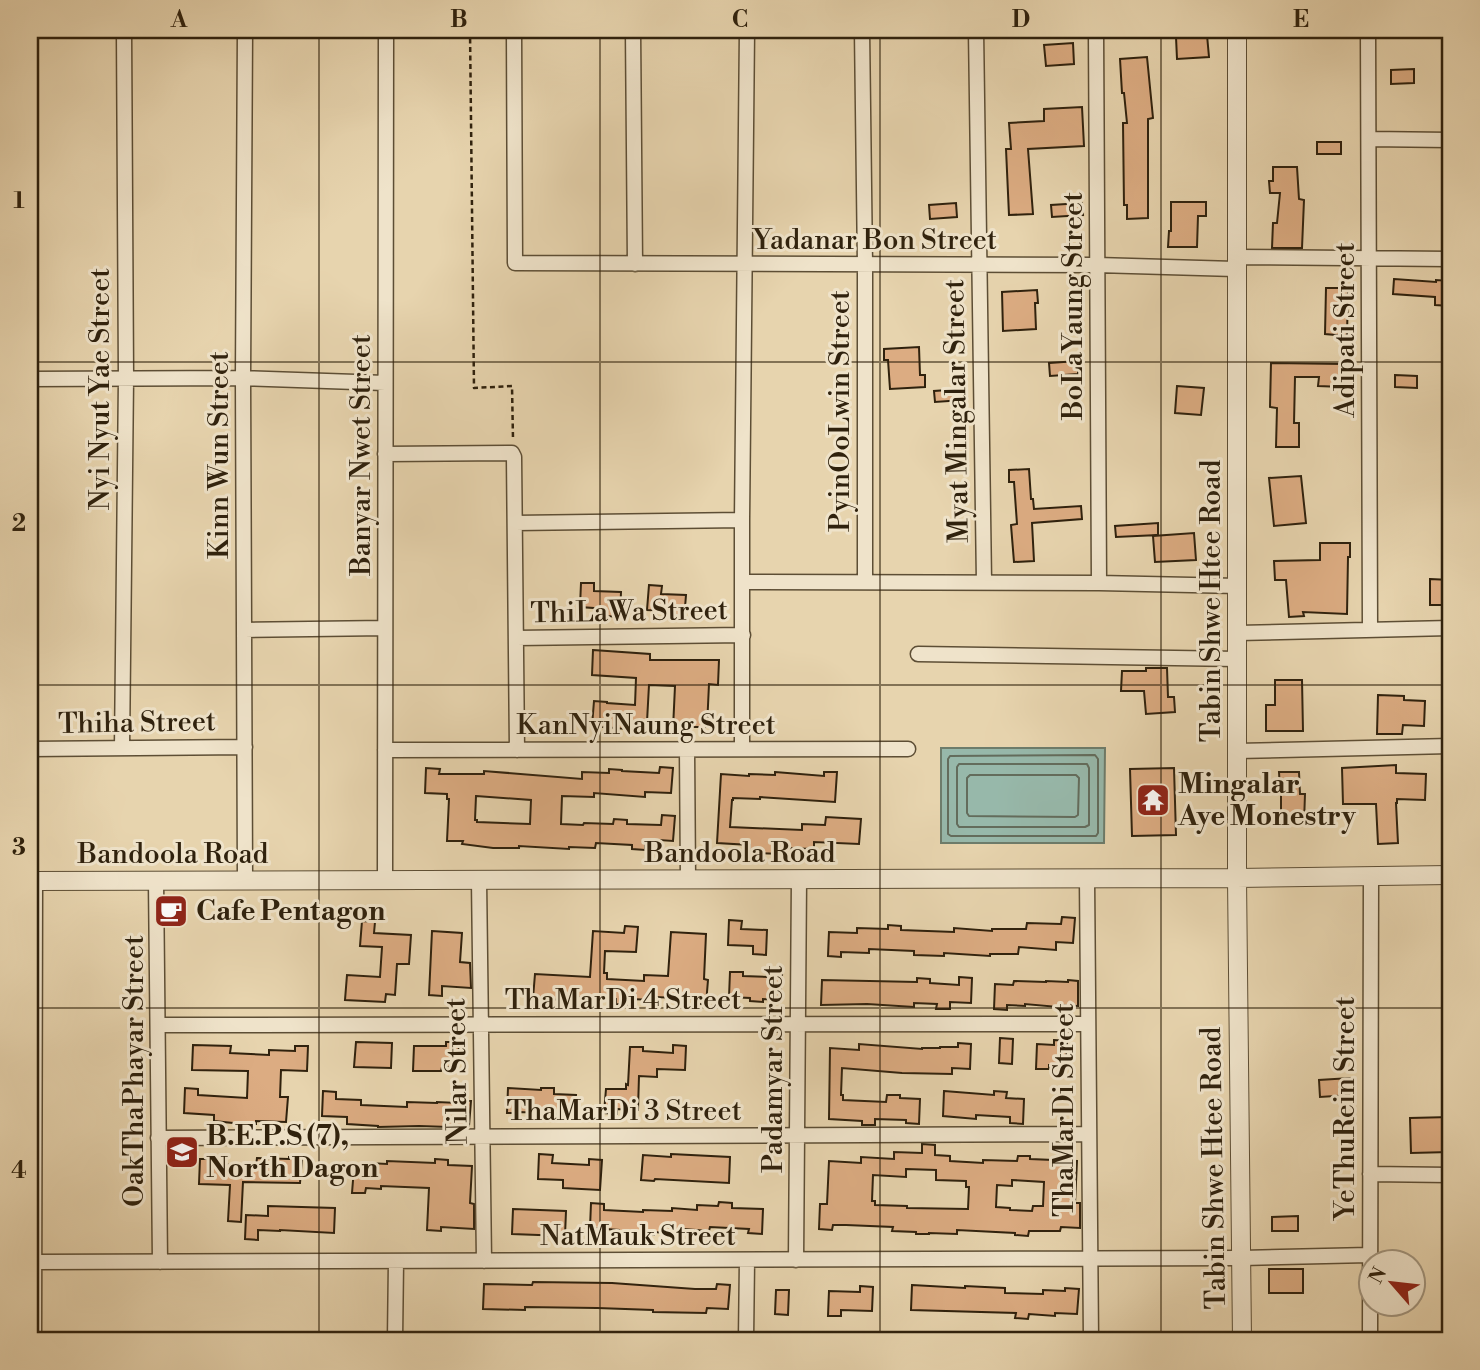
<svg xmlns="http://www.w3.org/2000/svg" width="1480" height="1370" viewBox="0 0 1480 1370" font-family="'Libre Bodoni',serif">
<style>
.water{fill:#97b8aa;stroke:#6d7c6b;stroke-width:2}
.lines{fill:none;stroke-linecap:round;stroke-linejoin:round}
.shore{stroke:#636c5c;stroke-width:2}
.building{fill:#dcac82;stroke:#2f210d;stroke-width:2;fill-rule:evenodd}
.minor-casing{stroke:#5d4e35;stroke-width:17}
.tertiary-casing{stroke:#5d4e35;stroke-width:20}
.path{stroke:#2f210d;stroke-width:2.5;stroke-dasharray:5 3.5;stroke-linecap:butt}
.minor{stroke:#efe3ca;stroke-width:14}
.tertiary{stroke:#efe3ca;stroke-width:18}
.grid{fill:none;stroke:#2f210d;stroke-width:2;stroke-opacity:0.55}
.labels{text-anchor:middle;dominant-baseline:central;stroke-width:6;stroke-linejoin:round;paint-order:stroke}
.street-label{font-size:28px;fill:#2f210d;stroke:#efe3ca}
.poi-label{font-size:28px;font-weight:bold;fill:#2f210d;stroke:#efe3ca;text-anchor:start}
.neatline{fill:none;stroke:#2f210d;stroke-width:2.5}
.grid-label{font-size:23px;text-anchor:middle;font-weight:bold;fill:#2f210d}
</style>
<rect width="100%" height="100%" fill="#e7d4ae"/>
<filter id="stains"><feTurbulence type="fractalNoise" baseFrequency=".00286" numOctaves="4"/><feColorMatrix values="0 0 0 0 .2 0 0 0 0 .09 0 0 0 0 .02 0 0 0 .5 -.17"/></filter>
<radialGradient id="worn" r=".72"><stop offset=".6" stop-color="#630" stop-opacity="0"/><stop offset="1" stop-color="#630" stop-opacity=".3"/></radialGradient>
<path class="water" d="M941 748H1105L1104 843H941Z"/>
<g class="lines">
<path class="shore" d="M1095 755 1098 759V833L1096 836H951L948 834V759L950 756Z
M959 764H1087L1089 768V825L1085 827H959L957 824V767Z
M970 775H1076L1079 778 1078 815 1075 817 969 816 967 813V778Z"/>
</g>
<path class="building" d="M1207 35 1209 57 1177 59 1176 37Z
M1073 43 1074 64 1046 66 1044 45Z
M1147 57 1153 118 1148 119V218L1127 219V205H1124L1123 123H1127L1124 93H1122L1120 59Z
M1414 69V83L1391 84V70Z
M1082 107 1084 146 1028 149 1033 214 1009 215 1006 149H1011L1009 123 1044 121V109Z
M1317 142H1341V154H1317Z
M1273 167H1297L1299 199 1304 200 1302 248H1272L1273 223H1277L1280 193H1270L1269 181H1273Z
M1171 202H1206V216H1198L1197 247H1168L1169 231H1171Z
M956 203 957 217 930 219 929 205Z
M1082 203 1083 215 1052 217 1051 205Z
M1394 279 1436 282V280L1450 281V306L1435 305V297L1393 294Z
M1326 288H1348L1347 336 1325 334Z
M1037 290 1038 303H1035L1036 329 1003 331 1002 292Z
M919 347 920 375H925V387L890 389 888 360H884V349Z
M1078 361V374L1050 376 1049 363Z
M1271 363 1344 364 1343 387 1318 386 1319 377H1295L1294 423H1299V447H1276L1277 408 1270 407Z
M1395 375 1417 376V388L1395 387Z
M1177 386 1204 388 1201 415 1175 413Z
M962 389 963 400 935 402 934 391Z
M1029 469 1031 499H1033L1034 509 1081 506 1082 519 1032 523 1034 561 1014 562 1011 525 1017 524 1014 482H1009V470Z
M1301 476 1306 523 1274 526 1269 478Z
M1158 523V535L1116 537 1115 526Z
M1194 533 1196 560 1155 562 1153 536Z
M1320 543H1350V557H1348L1347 614 1303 612 1304 616 1289 617 1286 580H1275L1274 561 1320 560Z
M1430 579 1450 580V602H1445V605H1430Z
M581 583H594V591L621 592 620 617 607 616V609L580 607Z
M649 585 662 586 661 594 686 595 684 620 671 619 672 611 647 610Z
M593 650 650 654V660H719L718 685 709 684 707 727H686V729H673L675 686 649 685 647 722 626 721V729L592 726 594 701 607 702V703L635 705 636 678 592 675Z
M1146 668H1167L1168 697H1174L1175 712 1146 714 1144 691H1121L1122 671H1146Z
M1275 680H1302L1303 731H1266V705H1275Z
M1378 695 1404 696V700L1425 701 1424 726 1403 725 1402 734H1377Z
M1396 765V773L1426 774 1425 800 1397 799V803H1396L1398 843 1378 844 1376 804H1343L1342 768Z
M660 767 673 768 671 793 645 792V797L594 793V797L562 796 561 824 583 825 584 823 613 824 614 819 627 820V824L661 825 662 815 675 816 673 841 645 839V850L632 849V845L596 843 595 848 569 847V849L519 846V848H493L462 844 463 841H447L449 799H447V794L425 793 426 768 440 769 439 774H484V771L582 779V772L609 773V769L622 770V771L659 773ZM476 796 531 800 530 824 477 822V820H475Z
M1174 768 1176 835 1132 836 1130 769Z
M775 772 824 776V772H837L835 802 760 797V799L733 798V800H732L730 827 802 830V824L825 825 826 817 861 819 859 844 814 842V849L784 848 783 854 750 853V845L717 843 721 774 749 776V774L775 775Z
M1279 772H1299L1300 794H1305L1304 823H1281V789H1280Z
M1062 917 1075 918 1073 943 1056 942V950L1019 947 1018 954H990V956L944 953V956L914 955V951L869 949V953L841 952V957L828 956 829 932 857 933V928L888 929V925L901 926V930L954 932V928L992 931V929H1026L1027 923 1061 924Z
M729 920 742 921 741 929 767 930 766 955 753 954V946L728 945Z
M362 921 375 922 374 933 411 935 409 964H397L395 995 386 994 385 1002 345 1000 347 975 380 977 382 947 360 946Z
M625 926 638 927 636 952 605 951 604 973H607V979L644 981V975L668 976 671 932 706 934 704 979 708 980 706 1004H693L694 999 656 997V1000L629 999V1005L616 1004V999L577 997V1001L533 998 535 974 590 977 593 931 624 933Z
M432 931 462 933 460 962 470 963 471 988 442 986V996L429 995Z
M730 972H743V976L768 977V974L782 975 780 1000 763 999V1002L750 1001V998L729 997Z
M959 977 972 978 971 1003 950 1002V1009H936L937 1004 914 1003V1007L867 1004 821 1005 822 980 917 982V978L930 979V983L959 985Z
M1068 980 1078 981V1006L1058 1005V1007L1025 1004V1006L1007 1005V1010L994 1009 995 984 1013 985 1014 981 1046 982V981L1068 982Z
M1000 1038 1013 1039 1012 1064 999 1063Z
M1054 1040 1067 1041 1066 1066 1049 1065V1069H1036L1037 1044 1054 1045Z
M356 1042 392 1043 391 1068 354 1067Z
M446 1042H459L458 1067H442L441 1071H413L414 1046H446Z
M958 1043 971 1044 970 1069 952 1068V1074L902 1073 842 1068 841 1095H843V1100L886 1102 887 1095H900V1098L920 1099 919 1124 906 1123V1120L875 1119V1125H862V1121L829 1119 830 1048 859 1050V1044L922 1049V1048H940V1047H958Z
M193 1045 231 1046 230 1053 269 1055V1050L295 1051V1046H308L307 1071 281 1070 280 1097H288L286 1122 256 1121V1124H243L214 1121V1115L184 1113 185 1088 198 1089V1095L247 1098 248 1071 192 1070Z
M673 1045 686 1046 685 1070 657 1069V1077L639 1076 638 1110 617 1109V1114L604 1113 606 1089H626V1084L628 1085 630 1047H643V1051L673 1053Z
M1350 1078V1095L1320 1097 1319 1080Z
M508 1088 541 1090V1088H554V1094L576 1095 574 1120 562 1119V1114L520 1112V1113H507Z
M323 1091 336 1092V1099L361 1100V1105L407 1107V1102L437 1103V1102L458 1103V1101H471L469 1126 449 1125V1127L419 1126 378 1127V1126L347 1124V1117L322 1116Z
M944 1091 994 1095V1091L1007 1092 1006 1098 1024 1099 1023 1124 1010 1123V1117L976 1115V1119L943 1116Z
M1450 1117V1152L1411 1153 1410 1118Z
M922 1144 935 1145V1155L950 1156V1161L983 1163V1160L1017 1161 1018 1156H1030V1159L1077 1161 1075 1203H1080V1228L1061 1227 1060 1231H1029L1028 1236 1015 1235V1233L957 1230V1234L929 1233V1234H916V1232L892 1231 893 1227 846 1225H833L832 1230 819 1229 820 1204H827L829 1161 861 1163V1157L894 1159V1152L922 1153ZM906 1169 936 1170V1180L966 1181V1187H969L968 1209 907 1208V1206L875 1205V1201H872L873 1175 906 1177ZM1012 1180 1044 1182 1043 1206H1033L1032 1211 1010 1210V1208L996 1207 997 1185 1012 1186Z
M539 1154 553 1155 552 1163 589 1165V1159L602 1160 600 1190 563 1188V1180L538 1179Z
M671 1154 730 1157 729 1183 655 1179 654 1181 641 1180 643 1155 671 1157Z
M289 1157 302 1158 300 1183 243 1182 241 1222 228 1221 230 1185 199 1184 200 1159H213V1164L256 1166 257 1158 289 1159Z
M435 1159 448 1160V1165L472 1166 470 1203 474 1204V1229L441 1227V1231L427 1230 429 1188 381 1186V1189L366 1188 365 1193H352L354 1168H369V1163L387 1164V1161L435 1163Z
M719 1202 732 1203V1208L763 1209 762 1234 748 1233 749 1229 710 1227 709 1231 684 1229 683 1234 654 1232V1235L632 1234V1237L619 1236V1230L590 1228 591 1203 604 1204V1210L643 1212V1210L672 1211V1208L697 1210V1205L718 1206Z
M268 1206 335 1208 334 1233 280 1230V1231L258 1230V1240L245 1239 246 1215 268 1216Z
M513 1209 566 1211 565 1236 512 1234Z
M1298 1216V1231H1272V1217Z
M1269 1269H1303V1293H1269Z
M533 1282 612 1283 695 1289H716L717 1284 730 1285 728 1309 707 1308 706 1313 653 1312V1310L597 1308 525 1307V1310L483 1309 484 1284 532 1285Z
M912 1285 965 1288V1286L1005 1288V1293L1043 1294V1290L1065 1291V1288L1079 1289 1077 1314 1055 1313V1316L1029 1314 1028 1319 1015 1318 1016 1313 911 1310Z
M860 1286 873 1287 872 1311 841 1310V1316H828L829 1291 860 1292Z
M776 1290H789L788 1315 775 1314Z"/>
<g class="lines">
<g class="minor-casing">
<path id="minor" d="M245 30 243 378 245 880
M514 30 515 263 1097 265 1235 269
M633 30 635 264
M862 30 865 265V582
M976 30 984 582
M1096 30 1099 583
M1368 30 1370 630
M1369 139 1450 140
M1236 257 1450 259
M30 379 243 378 385 383
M385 454 508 453H512L514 457 517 750
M515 523 742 520
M743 582 1099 583 1238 586
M245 630 385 628
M1238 633 1450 628
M516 638 743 635
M918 654 1238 659
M122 748 126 378 124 30
M30 749 245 747
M687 749 688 879
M742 749V520L747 30
M385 750 908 749
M1237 751 1450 746
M1087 879 1091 1340
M156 880 160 1262
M385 880 386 30
M479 880 484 1261
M158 1025 1088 1024
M158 1138 1089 1134
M1370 1174 1450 1175
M796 1260 799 879
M35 1262 1242 1258 1369 1255
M34 1340 35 881
M395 1340 396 1261
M746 1340 747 1260
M1370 1340 1371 877"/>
</g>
<g class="tertiary-casing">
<path id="tertiary" d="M1237 30V878L1242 1340
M30 881 1237 878 1450 875"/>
</g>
<path class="path" d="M470 30 474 388 512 386 513 439"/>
<use href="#minor" class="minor"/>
<use href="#tertiary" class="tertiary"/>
</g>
<path class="grid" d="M319 30V1340M600 30V1340M880 30V1340M1161 30V1340M30 362H1450M30 685H1450M30 1008H1450"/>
<defs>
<g id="temple-square" transform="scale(1.75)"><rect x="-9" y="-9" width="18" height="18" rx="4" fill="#8f2418" stroke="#efe3ca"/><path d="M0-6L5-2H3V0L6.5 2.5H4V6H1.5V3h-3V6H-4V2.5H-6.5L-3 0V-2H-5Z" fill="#fff"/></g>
<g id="cafe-square" transform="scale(1.75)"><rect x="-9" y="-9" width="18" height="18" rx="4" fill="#8f2418" stroke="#efe3ca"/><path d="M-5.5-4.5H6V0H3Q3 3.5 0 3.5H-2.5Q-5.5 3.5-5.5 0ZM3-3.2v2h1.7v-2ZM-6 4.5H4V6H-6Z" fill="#fff"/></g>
<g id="school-square" transform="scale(1.75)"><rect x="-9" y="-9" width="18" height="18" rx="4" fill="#8f2418" stroke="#efe3ca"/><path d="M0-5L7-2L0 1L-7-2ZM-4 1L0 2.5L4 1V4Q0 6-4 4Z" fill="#fff"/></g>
</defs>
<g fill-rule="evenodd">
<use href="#temple-square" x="1153" y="800"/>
<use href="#cafe-square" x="171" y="911"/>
<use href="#school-square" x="182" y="1152"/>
</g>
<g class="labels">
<g class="street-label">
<text x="875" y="240">Yadanar Bon Street</text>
<text transform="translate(1073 306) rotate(-90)">BoLaYaung Street</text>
<text transform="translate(1345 330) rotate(-90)">Adipati Street</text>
<text transform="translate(100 389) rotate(-90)">Nyi Nyut Yae Street</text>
<text transform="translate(840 411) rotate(-90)">PyinOoLwin Street</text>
<text transform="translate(957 411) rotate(-91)">Myat Mingalar Street</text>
<text transform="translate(219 455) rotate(-90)">Kinn Wun Street</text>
<text transform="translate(361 455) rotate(-90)">Banyar Nwet Street</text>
<text transform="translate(1211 601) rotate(-90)">Tabin Shwe Htee Road</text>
<text transform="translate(629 612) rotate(-1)">ThiLaWa Street</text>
<text transform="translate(137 723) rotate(-1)">Thiha Street</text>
<text x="646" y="725">KanNyiNaung Street</text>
<text x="740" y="853">Bandoola Road</text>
<text x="173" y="854">Bandoola Road</text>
<text x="623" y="1000">ThaMarDi 4 Street</text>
<text transform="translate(773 1069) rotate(-90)">Padamyar Street</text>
<text transform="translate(134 1071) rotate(-90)">OakThaPhayar Street</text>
<text transform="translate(457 1071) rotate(-91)">Nilar Street</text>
<text transform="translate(1345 1108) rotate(-90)">YeThuRein Street</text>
<text transform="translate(1064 1110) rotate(-90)">ThaMarDi Street</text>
<text x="624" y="1111">ThaMarDi 3 Street</text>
<text transform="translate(1214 1168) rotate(-91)">Tabin Shwe Htee Road</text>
<text x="638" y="1236">NatMauk Street</text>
</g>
<g class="poi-label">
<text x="1178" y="784">Mingalar<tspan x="1178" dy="32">Aye Monestry</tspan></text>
<text x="196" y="911">Cafe Pentagon</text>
<text x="206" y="1136">B.E.P.S (7),<tspan x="206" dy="32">North Dagon</tspan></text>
</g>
</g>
<rect width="1480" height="1370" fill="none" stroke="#e7d4ae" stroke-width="77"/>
<g transform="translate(1392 1283) rotate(298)"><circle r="33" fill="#efe3ca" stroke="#a2957e" stroke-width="2"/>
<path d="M0-5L12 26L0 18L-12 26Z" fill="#8f2418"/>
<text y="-10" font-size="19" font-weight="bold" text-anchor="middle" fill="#2f210d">N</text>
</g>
<rect x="38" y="38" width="1404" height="1294" class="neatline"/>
<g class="grid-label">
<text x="179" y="27">A</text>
<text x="459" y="27">B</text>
<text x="740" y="27">C</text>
<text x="1021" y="27">D</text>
<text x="1301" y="27">E</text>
<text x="19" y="208">1</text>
<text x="19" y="531">2</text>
<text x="19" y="855">3</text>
<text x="19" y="1178">4</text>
</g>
<rect width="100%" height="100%" filter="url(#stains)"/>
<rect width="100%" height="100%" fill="url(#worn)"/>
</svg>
